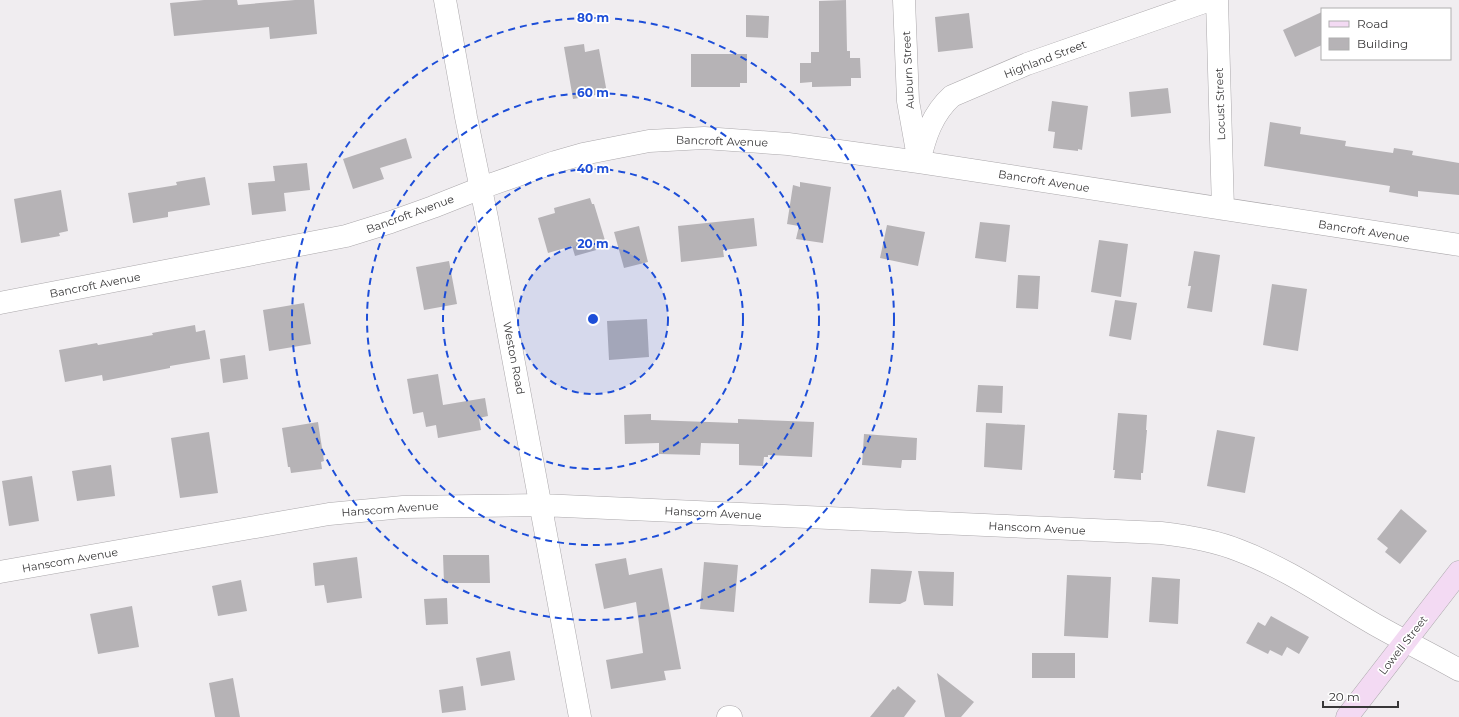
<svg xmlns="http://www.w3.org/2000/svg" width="1459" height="717" viewBox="0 0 1459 717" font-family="Montserrat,sans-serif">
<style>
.building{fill:#b6b3b6}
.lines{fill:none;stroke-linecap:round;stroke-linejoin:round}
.minor-casing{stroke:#aba8ab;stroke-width:23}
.secondary-casing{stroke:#aba8ab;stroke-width:23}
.minor{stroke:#fff;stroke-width:22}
.secondary{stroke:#f3daf3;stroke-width:22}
.ring{fill:none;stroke:#1d4ed8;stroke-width:2;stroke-dasharray:7 5}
.labels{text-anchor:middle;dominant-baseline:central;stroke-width:3.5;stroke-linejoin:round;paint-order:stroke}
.street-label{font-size:11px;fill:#383738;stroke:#fff}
.centre{fill:#1d4ed8;stroke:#fff;stroke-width:2}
.ring-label{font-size:12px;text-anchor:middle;font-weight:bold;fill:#1d4ed8;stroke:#fff;stroke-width:3.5;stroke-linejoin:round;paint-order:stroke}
</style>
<rect width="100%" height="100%" fill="#f0edf0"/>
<path class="building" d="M204 0H237L238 5 295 0H314L317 34 270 39 269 27 174 36 170 3Z
M846 0 847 51H850V58H860L861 78H851V86L812 87V82L800 83V63H811V52H819V1Z
M1322 12V45L1295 57 1283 30Z
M969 13 973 48 938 52 935 17Z
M746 15 769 16 768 38 746 37Z
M584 44 585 52 599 49 607 93 573 99 564 47Z
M691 54H747V83H740V87H691Z
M1168 88 1171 113 1131 117 1129 92Z
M1052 101 1088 106 1082 150 1078 149V151L1053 148 1055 132 1048 131Z
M1270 122 1301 127 1300 134 1346 141 1345 146 1393 153 1394 148 1413 151 1412 155 1459 163V195L1418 191V197L1389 192 1390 186 1264 166Z
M406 138 412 158 380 168 384 179 353 189 343 159Z
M307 163 310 190 284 193 286 211 252 215 248 183 275 181 273 166Z
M205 177 210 205 168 212V217L133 223 128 193 177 185 176 182Z
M800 182 831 187 823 243 796 239 799 226 787 224 793 185 800 187Z
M61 190 68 231 59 233 60 236 21 243 14 199Z
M590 198 592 204H594L607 247 575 256 572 246 548 253 538 218 555 213 554 208Z
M754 218 757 246 723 250 724 257 681 262 678 226Z
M980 222 1010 225 1006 262 975 258Z
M887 225 925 232 918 266 880 258Z
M639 226 648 262 624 268 614 232Z
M1099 240 1128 244 1121 297 1091 292Z
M1194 251 1220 255 1212 312 1187 308 1191 286H1188Z
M449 261 457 304 424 310 416 267Z
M1018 275 1040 276 1038 309 1016 308Z
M1272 284 1307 289 1298 351 1263 345Z
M1115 300 1137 303 1131 340 1109 336Z
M304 303 311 344 269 351 263 310Z
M647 319 649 357 609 360 607 321Z
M195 325 196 332 205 330 210 359 170 366V368L103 381 102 375 65 382 59 350 97 343 98 345 153 335 152 333Z
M245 355 248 379 223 383 220 359Z
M438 374 443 405 485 398 488 416 479 418 481 430 438 438 436 425 426 427 423 412 413 414 407 379Z
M978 385 1003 386 1002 413 976 412Z
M1118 413 1147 415 1146 430H1147L1143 473H1141V480L1114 478 1115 470H1113Z
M651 414V420L738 423V419L814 422 812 457 768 455V457H764L763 466 739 465V444L701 443 700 455 659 454V443L625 444 624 415Z
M318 422 324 461 321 462 322 469 291 473 290 467H288L282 428Z
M986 423 1025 425 1022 470 984 467Z
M1217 430 1255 437 1245 493 1207 486Z
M209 432 218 493 180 498 171 438Z
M864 434 917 438 916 460H902L901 468 862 465Z
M111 465 115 496 77 501 72 471Z
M32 476 39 521 9 526 2 481Z
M1401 509 1427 531 1400 564 1385 552 1388 548 1377 539Z
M443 555H489L490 583H444Z
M357 557 362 598 327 603 324 585 315 586 313 563Z
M626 558 629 575 662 568 681 669 664 671 666 680 611 689 606 660 643 653 636 602 604 609 595 564Z
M704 562 738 565 734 612 700 609Z
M871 569 912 571 906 601 900 604 869 603Z
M918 571 954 572 953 606 924 605Z
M1067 575 1111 577 1108 638 1064 636Z
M1152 577 1180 579 1178 624 1149 622Z
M241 580 247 611 218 616 212 586Z
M447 598 448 624 426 625 424 599Z
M132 606 139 647 98 654 90 614Z
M1271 616 1309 637 1299 654 1287 647 1282 656 1270 650 1268 654 1246 643 1258 622 1265 626Z
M510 651 515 680 481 686 476 658Z
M1032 653H1075V678H1032Z
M937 673 974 702 961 717H945Z
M233 678 240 717H215L209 683Z
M463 686 466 710 442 713 439 690Z
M898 686 916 701 904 717H870L893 689 895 690Z"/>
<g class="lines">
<g class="minor-casing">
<path id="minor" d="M445 0 466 117 487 218 580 717
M904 0 908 101 918 157
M1217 0 1223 209
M919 162C925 137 932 114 952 96L1027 64 1210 0
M0 303 346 236 391 222 433 207 481 188 555 162 583 154 649 141 704 138 788 144 919 162 1459 245
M0 572 329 514 403 507 541 505 1161 533C1187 536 1213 540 1238 550 1286 568 1329 598 1374 624 1402 640 1431 654 1459 670
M728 717H731"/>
</g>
<g class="secondary-casing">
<path id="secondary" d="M1347 717 1459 572"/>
</g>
<use href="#minor" class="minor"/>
<use href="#secondary" class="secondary"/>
</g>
<circle cx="593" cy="319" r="75" fill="#1d4ed8" fill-opacity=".12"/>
<g class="ring">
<circle cx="593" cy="319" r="75"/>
<circle cx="593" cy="319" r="150"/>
<circle cx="593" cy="319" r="226"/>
<circle cx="593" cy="319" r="301"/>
</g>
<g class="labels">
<g class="street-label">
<text transform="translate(1045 59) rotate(-21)">Highland Street</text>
<text transform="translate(908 70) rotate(-93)">Auburn Street</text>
<text transform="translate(1220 104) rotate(-92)">Locust Street</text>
<text transform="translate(722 141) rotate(2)">Bancroft Avenue</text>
<text transform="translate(1044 181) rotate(9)">Bancroft Avenue</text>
<text transform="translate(410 214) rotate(-20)">Bancroft Avenue</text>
<text transform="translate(1364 231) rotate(9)">Bancroft Avenue</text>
<text transform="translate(95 285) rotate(-11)">Bancroft Avenue</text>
<text transform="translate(514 358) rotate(79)">Weston Road</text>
<text transform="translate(390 509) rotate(-4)">Hanscom Avenue</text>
<text transform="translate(713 513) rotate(3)">Hanscom Avenue</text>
<text transform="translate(1037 528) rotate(3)">Hanscom Avenue</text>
<text transform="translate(70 560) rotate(-10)">Hanscom Avenue</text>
<text transform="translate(1403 645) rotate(-52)">Lowell Street</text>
</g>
</g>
<circle cx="593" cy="319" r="6" class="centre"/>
<g class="ring-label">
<text x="593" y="22">80 m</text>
<text x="593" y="97">60 m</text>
<text x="593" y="173">40 m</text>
<text x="593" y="248">20 m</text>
</g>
<rect x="1321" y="8" width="130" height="52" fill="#ffffff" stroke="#afafaf"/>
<rect x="1329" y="21" width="20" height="6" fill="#f3daf3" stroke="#afafaf"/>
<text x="1357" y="28" font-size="12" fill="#383738">Road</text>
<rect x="1329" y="38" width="20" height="12" fill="#b6b3b6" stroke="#afafaf"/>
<text x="1357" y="48" font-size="12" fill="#383738">Building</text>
<path d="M1323 701v6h75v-6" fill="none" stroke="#383738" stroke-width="2"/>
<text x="1329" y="701" font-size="12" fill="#383738" stroke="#ffffff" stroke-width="3" paint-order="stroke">20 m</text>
</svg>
